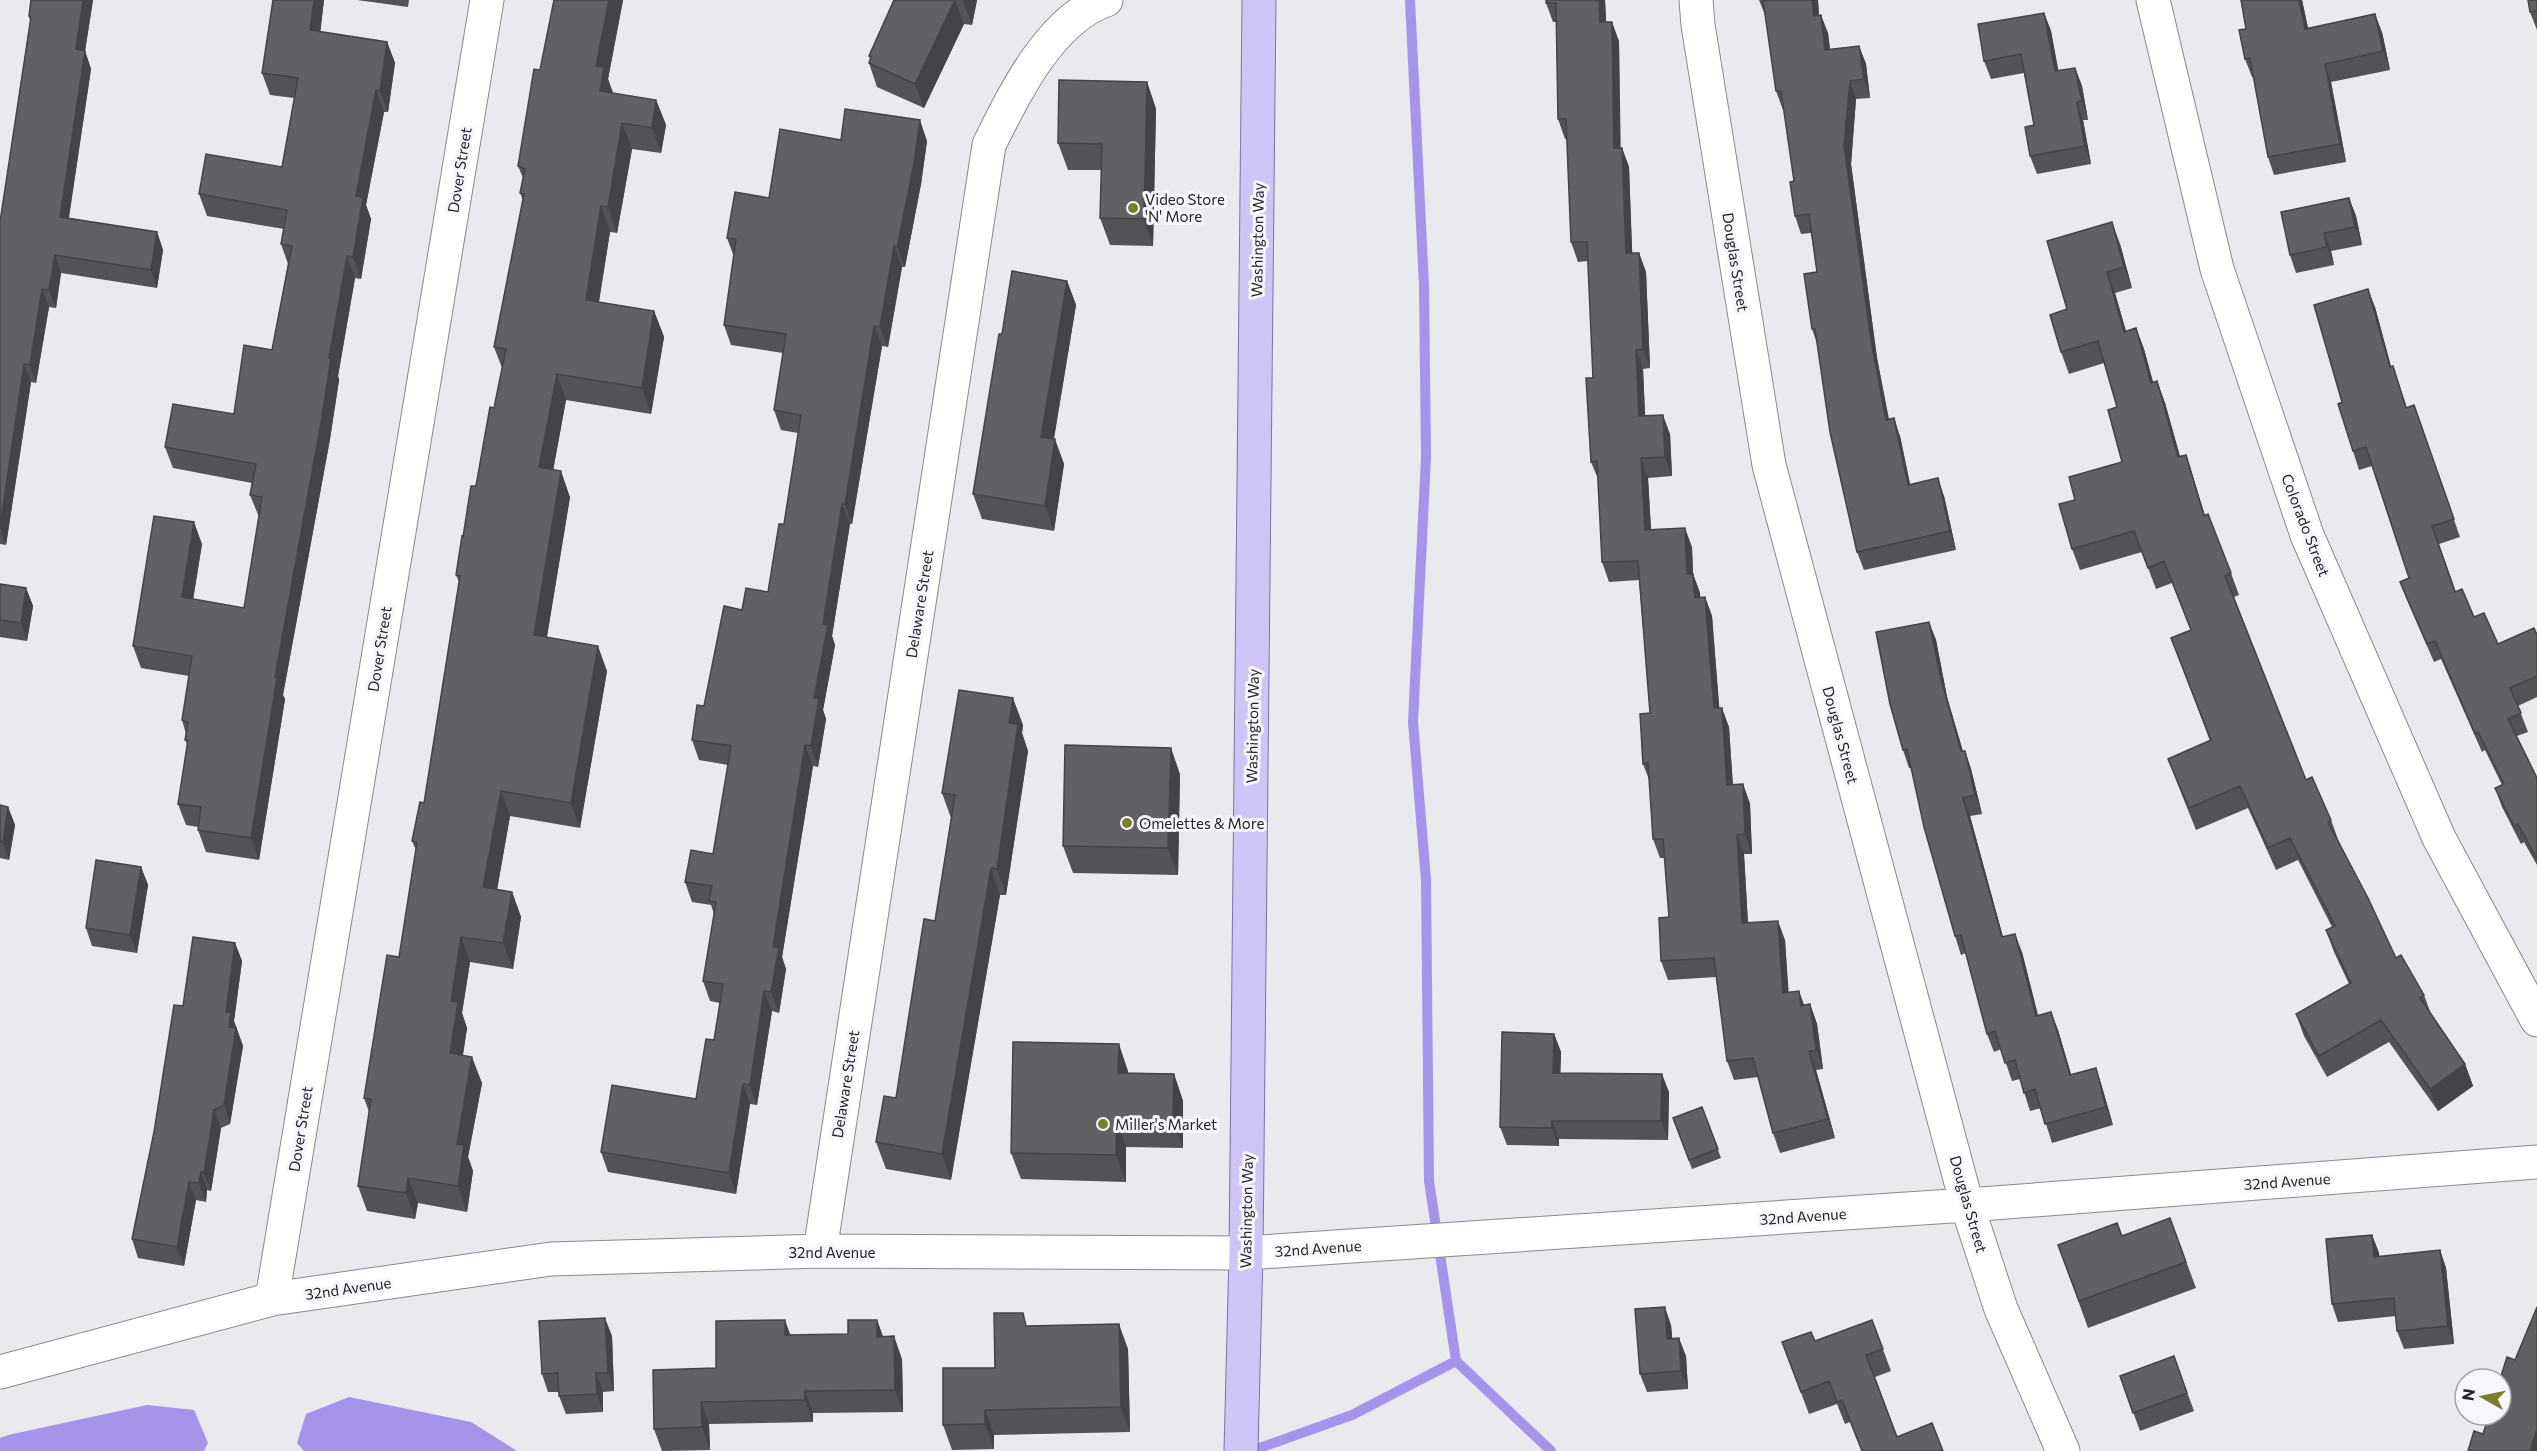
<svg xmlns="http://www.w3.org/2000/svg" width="2537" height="1451" viewBox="0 0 2537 1451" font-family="Commissioner,sans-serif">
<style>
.water{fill:#a694ea}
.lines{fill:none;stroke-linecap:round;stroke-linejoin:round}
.stream{stroke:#a694ea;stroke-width:10}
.minor-casing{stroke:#8a898f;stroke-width:35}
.major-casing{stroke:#7e73a9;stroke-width:35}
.minor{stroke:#fff;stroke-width:33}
.major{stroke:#cec4f6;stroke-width:33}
.wall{fill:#535357}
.shaded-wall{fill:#444347}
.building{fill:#616065;stroke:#444347;stroke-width:1.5}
.poi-dot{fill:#7a7f29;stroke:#f7f6fc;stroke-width:2}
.labels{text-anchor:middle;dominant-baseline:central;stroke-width:6;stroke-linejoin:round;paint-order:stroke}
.street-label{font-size:15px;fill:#242426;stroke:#f7f6fc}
.poi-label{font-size:15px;fill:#242426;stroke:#f7f6fc;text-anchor:start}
</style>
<rect width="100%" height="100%" fill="#e9e9ee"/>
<path class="water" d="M349 1397 471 1422 517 1451H304L297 1443 306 1414Z
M147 1405 194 1410 208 1443 204 1451H0V1438L8 1435Z"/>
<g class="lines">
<path class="stream" d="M1410 0 1424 286 1426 457 1413 722 1426 880 1429 1181 1456 1361 1551 1451
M1251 1451 1352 1415 1456 1361"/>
<g class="minor-casing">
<path id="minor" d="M1696 0 1698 25 1769 465 1967 1205 2001 1309 2063 1451
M2153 0 2217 269 2307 535 2439 838 2537 1020
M820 1251 989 145C1013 96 1050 19 1106 0
M272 1299 487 0
M0 1372 272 1299 551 1259 820 1251 1246 1253 1967 1205 2537 1162"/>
</g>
<g class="major-casing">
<path id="major" d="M1241 1451 1246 1253 1259 0"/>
</g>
<use href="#minor" class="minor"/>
<use href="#major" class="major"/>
</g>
<path class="wall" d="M31 0H93L85 51 91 69 69 218 157 232 163 250 157 288 61 273 56 308 49 307 36 383 31 382 6 545 0 544V222L30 21 29 16Z
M273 0H324L320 32 387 42 395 63 388 112H384L366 205 371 219 361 279 355 278 338 376 339 380 330 439 283 695 285 699 259 860 206 852 198 830V827L186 825 178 804 187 744 185 740 186 734 182 720 189 676 141 668 133 646 202 544 193 599 244 608 259 517 250 495 252 483 173 468 165 447 234 414 272 350 288 264 281 244 284 229 207 216 199 194 282 167 294 98 270 95 262 73Z
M357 0H409L408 7Z
M554 0H623L608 79 613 93 656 100 666 125 661 153 632 149 617 233 610 232 599 302 654 311 664 337 651 414 566 400 553 470 570 497 547 637 607 671 580 828 510 816 497 889 512 892 521 917 513 969 470 962 462 1013 467 1028 463 1055 482 1083 468 1157 473 1171 467 1212 418 1203 415 1219 367 1211 358 1186 369 1112 364 1098 399 957 416 850 412 841 424 803 459 582 456 575 463 537 494 408 502 368 494 347 523 200 520 193 523 178 518 166 540 70Z
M894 0H977L972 25 964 24 924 108 877 87 869 63 870 59 869 56Z
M1546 0H1605L1606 22 1619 41 1620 148H1622L1629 167 1632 253H1639L1646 272 1650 368 1643 369 1645 416 1670 434 1672 476 1648 478 1651 529 1692 547 1693 574 1700 593V597H1705L1712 616 1719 708 1729 727 1733 785 1743 784 1750 804 1752 854H1744L1748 923 1785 940 1788 992 1805 1005 1810 1004 1817 1024 1823 1069 1816 1070 1835 1138 1780 1153 1773 1133 1758 1077 1734 1080 1727 1061 1716 977 1668 980 1661 961 1669 917 1665 858H1660L1653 839 1650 782 1643 764 1650 713 1639 580 1609 582 1602 562 1598 479 1591 462 1593 378 1588 261 1578 262 1571 242 1567 139H1565L1558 119 1556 22H1553L1546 3Z
M1759 0H1818L1819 15 1828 33 1830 49 1859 46 1866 64 1870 98 1856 99 1851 164 1877 358 1889 419 1900 436 1910 484 1944 496 1956 550 1864 570 1857 552 1817 343 1812 329 1817 272 1811 233 1801 234 1795 216 1794 181 1784 109 1783 110 1776 91 1765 15Z
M2302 0 2308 28 2382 32 2390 70 2331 82 2346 162 2274 175 2268 157 2253 77H2252L2245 59 2246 29Z
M2537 0V30L2530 12Z
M2044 13 2051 31 2058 71 2075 68 2082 86 2088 120H2083L2091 164 2037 174 2030 156 2034 125 2024 73 1991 79 1984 61Z
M1147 82 1156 109 1153 246 1110 245 1100 218 1102 170H1068L1058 143Z
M841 140 927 141 921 184 905 267H902L888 347 882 346 852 524H850L832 636 835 645 823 710 826 719 818 767 813 766 782 957 786 969 779 1013 772 1011 757 1105 750 1104 736 1194 608 1172 601 1152 696 1099 714 1040 720 1003 710 1001 703 981 714 914 711 905 692 902 685 882 713 854 728 765 699 760 692 740 742 610 768 592 784 524 798 433 781 430 774 410 783 353 731 345 724 325 734 257 727 238 769 198Z
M2349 198 2356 216 2362 245 2331 251 2334 265 2296 273 2290 255Z
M2120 244 2132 288 2115 293 2126 331 2136 328 2144 349 2153 382 2157 381 2165 403 2180 456 2186 455 2193 477 2205 516 2231 573 2239 595 2234 597 2306 780 2331 820 2339 842 2396 958 2424 995 2431 1014 2465 1064 2473 1086 2438 1111 2389 1042 2327 1077 2304 1036 2296 1014 2349 984 2334 952 2326 930 2332 927 2298 860 2276 870 2248 808 2196 830 2176 780 2168 759 2210 741 2171 638 2191 630 2172 583 2156 589 2142 552 2080 570 2072 549 2075 500 2122 462 2117 407 2104 363 2069 374 2061 352 2067 309Z
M1067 281 1076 305 1054 439 1064 464 1054 531 982 519 973 494 1002 334Z
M2375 307 2391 367 2399 384 2407 408 2414 405 2460 537 2439 544 2456 592 2474 617 2498 644 2537 635V697L2518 706 2528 732 2517 736 2537 778V865L2524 842 2521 844 2502 807 2495 788 2502 785 2485 750 2482 752 2441 659 2434 662 2407 600 2400 582 2409 578 2372 466 2359 470 2353 451 2342 402Z
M0 584 26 588 33 606 27 641 0 637Z
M1929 622 1936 640 1947 697 1963 751H1965L1971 769 1982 814 1970 816 2003 937 2022 952 2038 1016 2051 1012 2058 1030 2071 1075 2096 1068 2102 1087 2113 1125 2052 1143 2041 1108 2030 1111 2020 1079 2012 1081 2001 1049 1994 1052 1987 1034 1966 953 1961 955 1955 936 1911 768H1909L1903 750Z
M1023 725 1022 733 1028 751 1006 895H1000L951 1180 886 1169 876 1142 896 1098 935 921 951 818 942 793Z
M1180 774 1178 875 1073 873 1063 846Z
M0 805 8 807 15 825 9 860 0 858Z
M141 867 148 885 137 953 92 946 86 928Z
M235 943 242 961 234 1021 243 1046 230 1124 221 1128 211 1191 207 1190 206 1202 196 1200 184 1266 138 1258 132 1239 183 1006Z
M1554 1034 1561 1052 1560 1073 1669 1092 1668 1140 1559 1139V1146L1507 1145 1500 1127Z
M1128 1071V1073L1174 1074 1183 1101V1148L1126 1147V1182L1021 1179 1011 1153Z
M1702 1107 1721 1158 1692 1169 1673 1118Z
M2170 1218 2196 1288 2088 1328 2058 1245 2122 1236Z
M2372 1235 2379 1253V1257L2440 1250 2446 1268 2454 1344 2404 1349 2397 1331 2396 1316 2338 1322 2332 1304Z
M877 1320 883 1337 902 1359 903 1412 813 1413V1422L709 1424 710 1450 662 1451 654 1429 716 1368 790 1335 848 1334Z
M1872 1320 1891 1371 1875 1377 1897 1437 1943 1451H1862L1850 1422 1845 1424 1837 1404 1809 1414 1782 1342 1815 1341Z
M1671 1325 1672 1338 1686 1356 1688 1389 1647 1392 1640 1374Z
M1028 1326 1128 1349 1130 1432 994 1435V1449L952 1450 943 1425 995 1368Z
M612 1336 614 1391 603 1392V1412L566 1414 559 1396V1392H548L542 1374Z
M2174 1356 2194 1411 2140 1431 2120 1376Z"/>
<path class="shaded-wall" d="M83 0H93L85 51 91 69 66 235 60 217 76 49Z
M314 0H324L318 52 310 30Z
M609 0H623L608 79 613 93 600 91 596 66Z
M955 0 964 24 924 108 915 84Z
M963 0H977L972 25 963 1Z
M1599 0H1605L1607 41 1600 22Z
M1812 0H1818L1820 34 1814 16Z
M2299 0H2302L2312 47 2305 29Z
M2044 13 2051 31 2062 89 2055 71Z
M2375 14 2382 32 2390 70 2383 51Z
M1821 15 1828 33 1832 68 1825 50Z
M1612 22 1619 41 1621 167 1614 148Z
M387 42 395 63 388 112 380 91Z
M1859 46 1866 64 1870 98 1864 79Z
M2325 64 2331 82 2346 162 2340 144Z
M2075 68 2082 86 2088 120 2082 101Z
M1850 81 1856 99 1851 164 1877 358 1892 438 1886 420 1871 340 1844 146Z
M1147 82 1156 109 1153 246 1144 219Z
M376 90 384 112 366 205 371 219 361 279 353 257 356 196Z
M656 100 666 125 661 153 652 128Z
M2077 102 2083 120 2091 164 2085 146Z
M920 120 927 141 921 184 905 267 897 247Z
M622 123 632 149 617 233 608 207Z
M1622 148 1629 167 1633 273 1626 253Z
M2349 198 2356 216 2362 245 2355 227Z
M601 206 610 232 595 325 586 300Z
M2112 222 2120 244 2132 288 2124 267Z
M157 232 163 250 157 288 151 270Z
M2324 233 2331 251 2334 265 2327 247Z
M894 246 902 267 888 347 880 327Z
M1639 253 1646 272 1650 368 1643 349Z
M55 255 61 273 56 308 49 290Z
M347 256 355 278 338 376 339 380 330 439 283 695 285 699 259 860 251 838 275 677Z
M2107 272 2115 293 2132 353 2124 332Z
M1067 281 1076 305 1050 461 1041 437Z
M42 289 49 307 36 383 30 365Z
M2368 289 2375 307 2396 385 2390 367Z
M654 311 664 337 651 414 642 388Z
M874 326 882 346 852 524 845 504Z
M2136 328 2144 349 2159 405 2151 383Z
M1636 350 1643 369 1646 435 1639 416Z
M24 364 31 382 6 545 0 527Z
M557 374 566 400 549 493 539 467Z
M2157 381 2165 403 2186 479 2178 457Z
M1663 415 1670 434 1672 476 1665 457Z
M1894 418 1900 436 1914 503 1908 485Z
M1055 439 1064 464 1054 531 1045 506Z
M2186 455 2193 477 2212 538 2204 516Z
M1641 458 1648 478 1652 549 1645 530Z
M561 471 570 497 543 660 534 635Z
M1938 478 1944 496 1956 550 1950 531Z
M842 504 850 524 832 636 835 645 823 710 826 719 818 767 811 746 814 698 823 624Z
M194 522 202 544 190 619 182 597Z
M1685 528 1692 547 1693 574 1700 593 1702 617 1687 574Z
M26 588 33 606 27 641 21 623Z
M1705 597 1712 616 1721 728 1714 708Z
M1929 622 1936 640 1947 697 1968 770 1961 751 1941 679Z
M598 646 607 671 580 828 571 803Z
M1013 698 1023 725 1022 733 1028 751 1006 895 997 869 1009 723Z
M1722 708 1729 727 1734 804 1727 785Z
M805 745 813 766 782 957 786 969 779 1013 771 992 773 947Z
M1171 748 1180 774 1178 875 1168 848Z
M1965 751 1971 769 1982 814 1975 795Z
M1743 784 1750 804 1752 854 1745 834Z
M501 791 510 816 493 913 483 887Z
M1963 798 1970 816 2008 956 2002 937Z
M8 807 15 825 9 860 3 842Z
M1737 835 1744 854 1749 942 1742 923Z
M141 867 148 885 137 953 130 935Z
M991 868 1000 895 951 1180 942 1154Z
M512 892 521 917 513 969 503 943Z
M1778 921 1785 940 1790 1012 1783 993Z
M2015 934 2022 952 2043 1035 2036 1016Z
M461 937 470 962 462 1013 467 1028 459 1079 450 1053 451 1001Z
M235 943 242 961 234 1021 243 1046 230 1124 224 1105 229 1027 226 1012Z
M764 991 772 1011 757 1105 750 1085Z
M1799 991 1806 1010 1801 1006Z
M1810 1004 1817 1024 1823 1069 1816 1050Z
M2051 1012 2058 1030 2077 1094 2070 1075Z
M1554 1034 1561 1052 1560 1091 1553 1073Z
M1119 1044 1128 1071V1099L1118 1073Z
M1809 1051 1816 1070 1835 1138 1828 1119Z
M472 1057 482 1083 468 1157 473 1171 467 1212 458 1186 457 1144Z
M2465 1064 2473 1086 2438 1111 2430 1089Z
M2096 1068 2102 1087 2113 1125 2106 1107Z
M1174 1074 1183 1101V1148L1173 1122Z
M1662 1074 1669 1092 1668 1140 1661 1121Z
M743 1084 750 1104 736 1194 729 1173Z
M214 1110 221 1128 211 1191 204 1173Z
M1117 1120 1126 1147V1182L1116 1155Z
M1552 1121 1559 1139V1146L1552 1128Z
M201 1172 207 1190 206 1202 199 1183Z
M408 1178 418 1203 415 1219 406 1193Z
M189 1182 196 1200 184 1266 177 1247Z
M2372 1235 2379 1253 2381 1275 2374 1257Z
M2440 1250 2446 1268 2454 1344 2448 1326Z
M1665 1307 1671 1325 1674 1357 1667 1339Z
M605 1318 612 1336 614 1391 608 1373Z
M785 1320 793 1342 785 1335Z
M877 1320 885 1342 877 1337Z
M1119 1324 1128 1349 1130 1432 1121 1407Z
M894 1336 902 1359 903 1412 895 1390Z
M1679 1338 1686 1356 1688 1389 1681 1371Z
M596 1373 603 1392V1412L597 1394Z
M805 1391 813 1413V1422L805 1400Z
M701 1402 709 1424 710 1450 702 1427Z
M985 1410 994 1435V1449L985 1424Z
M2537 1429V1451H2530Z"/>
<path class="building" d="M31 0H83L76 49 85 51 60 217 157 232 151 270 55 255 49 290 42 289 30 365 24 364 0 527V222L31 17 29 16Z
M273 0H314L310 30 387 42 380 91 376 90 356 196 363 197 353 257 347 256 329 358H331L322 417 275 677 277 678 251 838 198 830 201 807 178 804 188 740H185L188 722 182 720 192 656 133 646 154 516 194 522 182 597 244 608 262 497 250 495 256 464 165 447 173 404 234 414 244 345 272 350 292 246 281 244 287 210 199 194 206 154 282 167 298 78 262 73Z
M554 0H609L596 66 604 67 600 91 656 100 652 128 622 123 608 207 601 206 586 300 654 311 642 388 557 374 539 467 561 471 534 635 598 646 571 803 501 791 483 887 512 892 503 943 461 937 451 1001 458 1002 450 1053 472 1057 457 1144 464 1145 458 1186 408 1178 406 1193 358 1186 371 1099 364 1098 387 955 399 957 417 842 412 841 420 802 424 803 460 576 456 575 462 536 463 537 471 486H476L490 407 494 408 506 349 494 347 524 194 520 193 525 169 518 166 534 69 540 70Z
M894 0H955L915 84 869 63 871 57 869 56Z
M1546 0H1599L1600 22H1612L1614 148H1622L1626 253H1639L1643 349 1636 350 1639 416 1663 415 1665 457 1641 458 1645 530 1685 528 1687 574H1693L1695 598 1705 597 1714 708H1722L1727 785 1743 784 1745 834 1737 835 1742 923 1778 921 1783 993 1799 991 1801 1006 1810 1004 1816 1050 1809 1051 1828 1119 1773 1133 1753 1058 1727 1061 1714 958 1661 961 1659 918 1669 917 1663 839H1653L1648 763 1643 764 1640 714 1650 713 1638 561 1602 562 1597 461 1591 462 1586 378H1593L1587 242H1571L1566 119H1558L1556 3H1546Z
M1763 0H1812L1814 16 1821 15 1825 50 1859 46 1864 79 1850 81 1844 146 1871 340 1886 420 1894 418 1908 485 1938 478 1950 531 1857 552 1830 432 1815 329H1812L1804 274 1817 272 1809 214 1795 216 1790 182 1794 181 1781 91H1776Z
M2241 0H2299L2305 29 2375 14 2383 51 2325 64 2340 144 2268 157 2250 58 2245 59 2239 30 2246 29Z
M2528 0H2537V12V11L2530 12Z
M2044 13 2055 71 2075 68 2082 101 2077 102 2085 146 2030 156 2025 127 2034 125 2021 54 1984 61 1978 24Z
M1059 80 1147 82 1144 219 1100 218 1102 144 1058 143Z
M845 109 920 120 914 164 897 247 894 246 880 327 874 326 845 504H842L823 624 828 625 814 698H819L811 746 805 745 773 947 779 948 771 992 764 991 750 1085 743 1084 729 1173 601 1152 612 1085 696 1099 706 1039 714 1040 723 984 703 981 716 902 709 901 712 886 685 882 691 850 713 854 731 746 692 740 697 705 704 706 724 606 742 610 746 588 768 592 779 524H784L801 415 774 410 786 334 724 325 736 239 727 238 735 192 769 198 780 129 841 140Z
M2349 198 2355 227 2324 233 2327 247 2290 255 2281 212Z
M2112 222 2124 267 2107 272 2124 332 2136 328 2151 383 2157 381 2178 457 2186 455 2204 516 2208 514 2231 573 2225 576 2306 780 2312 777 2331 820 2328 822 2368 898 2396 958 2401 955 2424 995 2420 998 2465 1064 2430 1089 2381 1020 2319 1056 2296 1014 2351 983 2326 930 2335 926 2290 838 2268 848 2240 786 2189 808 2168 759 2211 740 2171 638 2191 630 2164 561 2148 568 2134 531 2072 549 2059 504 2075 500 2069 477 2122 462 2108 410 2117 407 2098 341 2061 352 2050 315 2067 309 2047 241Z
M1012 271 1067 281 1041 437 1055 439 1045 506 973 494 999 334H1002Z
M2368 289 2390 367 2393 366 2406 408 2414 405 2454 519 2432 526 2455 592 2462 589 2474 617 2484 613 2498 644 2534 628 2537 635V676L2510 688 2521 713 2508 719 2537 778V859L2518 824 2514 826 2495 788 2504 784 2478 732 2475 734 2435 641 2427 644 2400 582 2409 578 2366 447 2353 451 2338 404 2342 402 2314 305Z
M0 584 26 588 21 623 0 620Z
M1929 622 1941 679 1961 751H1965L1975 795 1963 798 2002 937 2015 934 2036 1016 2051 1012 2070 1075 2096 1068 2106 1107 2045 1124 2035 1089 2024 1093 2015 1060 2005 1063 1995 1031 1987 1034 1961 935 1955 936 1924 827 1907 749 1903 750 1890 704 1876 632Z
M959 690 1013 698 1009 723 1018 724 997 869 991 868 942 1154 876 1142 884 1096 896 1098 924 919 935 921 955 795 942 793Z
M1065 745 1171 748 1168 848 1063 846Z
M0 805 8 807 3 842 0 841Z
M96 860 141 867 130 935 86 928Z
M193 937 235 943 226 1012H231L229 1027 236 1028 224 1105 214 1110 204 1173 201 1172 199 1183 189 1182 177 1247 132 1239 154 1132 174 1005 183 1006Z
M1502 1032 1554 1034 1553 1073 1662 1074 1661 1121H1552V1128L1500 1127Z
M1013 1042 1119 1044 1118 1073 1174 1074 1173 1122 1117 1120 1116 1155 1011 1153Z
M1702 1107 1718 1149 1689 1160 1673 1118Z
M2170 1218 2186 1262 2079 1301 2058 1245 2117 1223 2122 1236Z
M2372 1235 2374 1257 2440 1250 2448 1326 2397 1331 2394 1298 2332 1304 2326 1239Z
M1665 1307 1667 1339 1679 1338 1681 1371 1640 1374 1635 1309Z
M2537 1307V1429L2530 1451H2468L2474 1431 2483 1434 2489 1415H2501V1379H2500L2507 1357 2515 1360Z
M994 1313H1023L1026 1326 1119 1324 1121 1407 985 1410V1424L943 1425V1368H995Z
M605 1318 608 1373H596L597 1394 559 1396 558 1373 542 1374 539 1321Z
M785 1320V1335L848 1334V1320H877V1337L894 1336 895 1390 805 1391V1400L701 1402 702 1427 654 1429 653 1370 716 1368V1321Z
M1872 1320 1883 1349 1866 1355 1897 1437 1932 1423 1943 1451H1862L1842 1400 1837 1402 1829 1381 1801 1392 1782 1342 1811 1332 1815 1341Z
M2174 1356 2187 1393 2133 1413 2120 1376Z"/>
<g class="poi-dot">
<circle cx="1133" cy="208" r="6"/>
<circle cx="1127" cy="823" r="6"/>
<circle cx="1103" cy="1124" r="6"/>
</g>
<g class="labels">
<g class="street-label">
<text transform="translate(459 170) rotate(-81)">Dover Street</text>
<text transform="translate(1257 240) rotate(-89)">Washington Way</text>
<text transform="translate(1736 262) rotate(81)">Douglas Street</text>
<text transform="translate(2306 525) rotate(69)">Colorado Street</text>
<text transform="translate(919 604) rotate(-81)">Delaware Street</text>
<text transform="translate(379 649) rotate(-81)">Dover Street</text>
<text transform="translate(1252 726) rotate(-89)">Washington Way</text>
<text transform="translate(1841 735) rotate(75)">Douglas Street</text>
<text transform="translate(845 1084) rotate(-81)">Delaware Street</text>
<text transform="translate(300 1129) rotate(-81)">Dover Street</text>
<text transform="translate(2287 1181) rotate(-4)">32nd Avenue</text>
<text transform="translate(1969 1204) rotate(74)">Douglas Street</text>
<text transform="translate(1246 1211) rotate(-89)">Washington Way</text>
<text transform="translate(1803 1216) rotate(-4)">32nd Avenue</text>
<text transform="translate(1318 1248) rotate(-4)">32nd Avenue</text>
<text x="832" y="1252">32nd Avenue</text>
<text transform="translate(348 1288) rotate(-8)">32nd Avenue</text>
</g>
<g class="poi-label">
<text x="1145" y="199">Video Store<tspan x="1145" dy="17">'N' More</tspan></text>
<text x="1139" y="823">Omelettes &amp; More</text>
<text x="1115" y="1124">Miller's Market</text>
</g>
</g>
<g transform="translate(2483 1397) rotate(279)"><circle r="28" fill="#f7f6fc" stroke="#a3a2a6" stroke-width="1.5"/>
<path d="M0-4.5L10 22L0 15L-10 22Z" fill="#7a7f29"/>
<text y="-9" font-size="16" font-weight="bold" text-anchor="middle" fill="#242426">N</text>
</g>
</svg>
